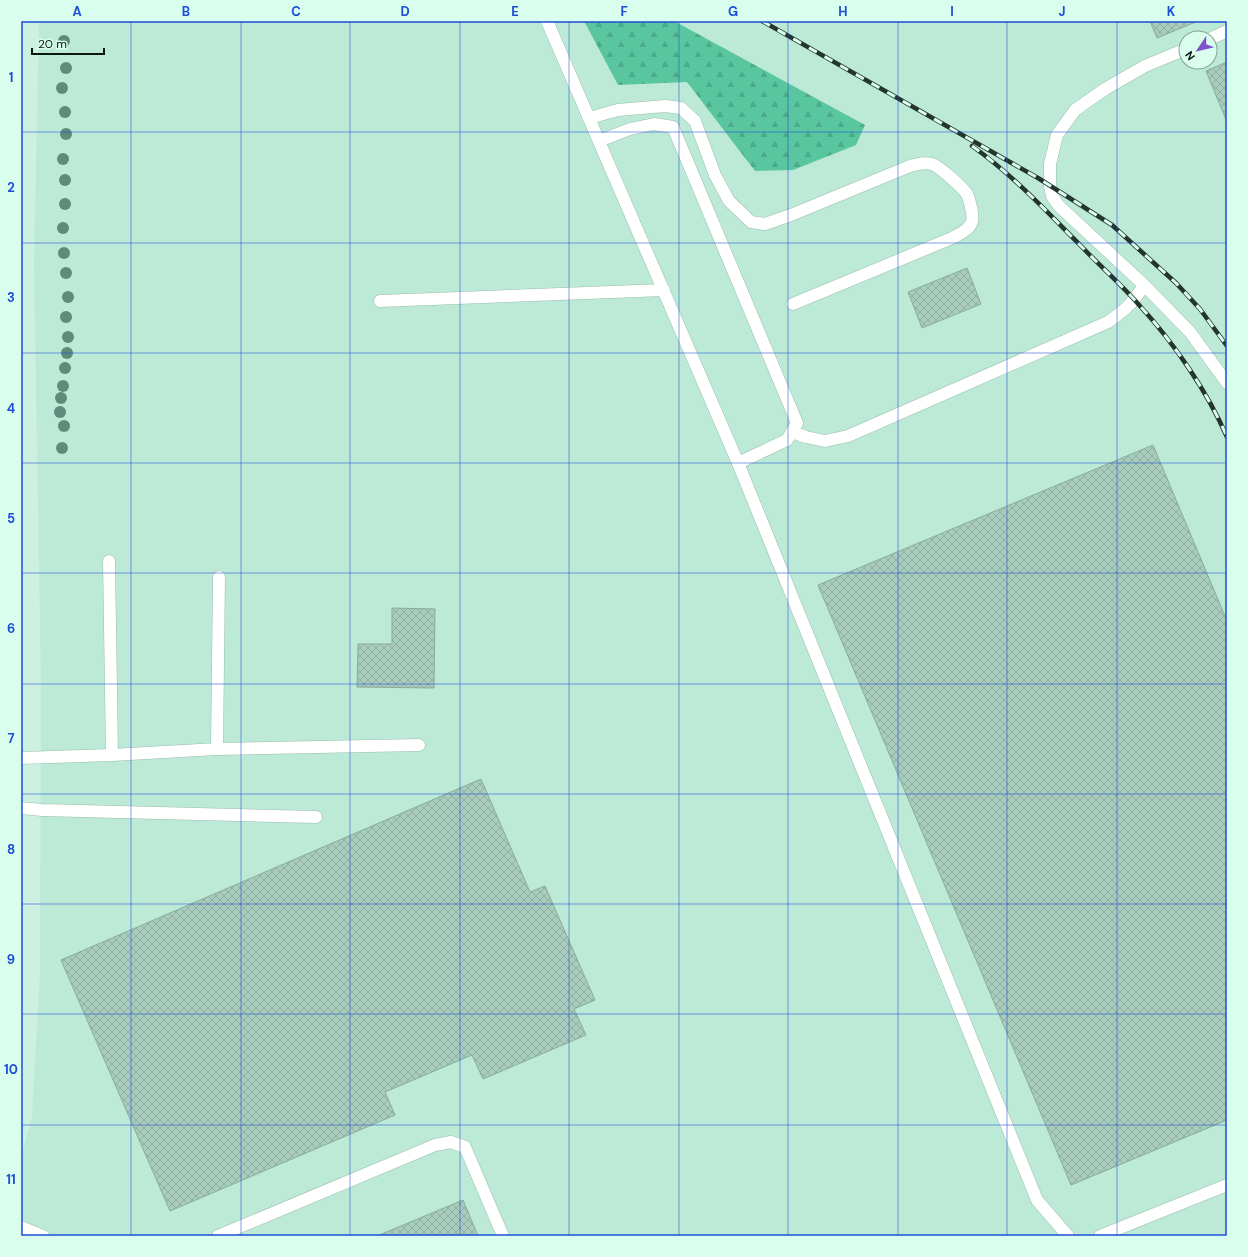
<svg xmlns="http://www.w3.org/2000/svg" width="1248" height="1257" viewBox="0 0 1248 1257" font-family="'DM Sans',sans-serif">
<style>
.built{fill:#bcead7;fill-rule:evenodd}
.forest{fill:url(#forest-firs)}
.building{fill:url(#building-cross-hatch);stroke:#88ab9c}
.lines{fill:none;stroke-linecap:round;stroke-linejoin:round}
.service-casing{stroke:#9abdae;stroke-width:13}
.service{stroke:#fff;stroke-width:12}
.rail-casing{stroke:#24352f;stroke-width:4.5}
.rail{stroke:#d9feee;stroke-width:3;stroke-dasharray:9;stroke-linecap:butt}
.tree{fill:#5f8b7c}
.grid{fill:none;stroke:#1d4ed8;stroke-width:1;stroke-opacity:0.55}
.neatline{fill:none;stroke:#1d4ed8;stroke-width:1.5}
.grid-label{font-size:13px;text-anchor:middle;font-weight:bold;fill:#1d4ed8}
</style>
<defs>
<pattern id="forest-firs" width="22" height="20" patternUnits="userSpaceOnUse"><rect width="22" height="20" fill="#59c6a0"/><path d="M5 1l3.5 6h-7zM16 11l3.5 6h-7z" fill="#4ca989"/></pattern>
<pattern id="building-cross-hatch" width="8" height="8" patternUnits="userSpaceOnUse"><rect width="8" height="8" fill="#a9cdbd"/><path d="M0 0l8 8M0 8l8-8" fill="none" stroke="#90afa2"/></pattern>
</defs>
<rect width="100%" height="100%" fill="#ccf0e1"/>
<path class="built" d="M39 21H1227V1236H21V1158L32 1116 40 971 41 684 34 264ZM1186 38H1210V62H1186Z"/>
<path class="forest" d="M584 21H674L865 125 856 145 793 170 755 171 687 82 618 85Z"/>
<path class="building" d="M1150 21H1198L1157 38Z
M1227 62V122L1206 71Z
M967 268 981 304 922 328 908 292Z
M1153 445 1227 621V1120L1071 1185 818 585Z
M392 608 435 609 434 688 357 687 358 644H392Z
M481 779 530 892 545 886 595 1000 574 1009 586 1035 483 1079 472 1055 385 1092 395 1115 170 1211 61 960Z
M463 1200 478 1236H377Z"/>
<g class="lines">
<g class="service-casing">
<path id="service" d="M547 21 738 463 1037 1200 1068 1236
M1210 39 1227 31
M1186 49 1145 66 1105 89 1075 110 1057 135 1050 164V186L1052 196 1059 206 1144 285 1190 332 1227 383
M589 118 618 110 665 106 681 108 695 121 715 175 729 201 751 222 765 224 791 215 910 166C918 164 924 162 932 164 939 166 962 187 967 194 969 198 974 216 972 221 970 230 959 234 952 238L793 304
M599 141 630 129 654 124 673 127 797 423 787 440 738 463
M380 301 664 290
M792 432 806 437 825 441 848 436 1108 322C1125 310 1133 303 1144 285
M109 561 112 755
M217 749 219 577
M21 758 112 755 217 749 419 745
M21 808 42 810 316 817
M21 1227 43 1236
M218 1236 435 1145 451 1142 465 1147 503 1236
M1100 1236 1227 1185"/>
</g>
<use href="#service" class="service"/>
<g class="rail-casing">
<path id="rail" d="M762 21 1038 178 1112 225 1176 283 1200 309 1227 346
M972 146C1013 175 1047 212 1082 247 1101 267 1122 285 1140 306 1174 343 1207 391 1227 437"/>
</g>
<use href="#rail" class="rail"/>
</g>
<g class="tree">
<circle cx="64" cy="41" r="6"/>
<circle cx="66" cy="68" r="6"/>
<circle cx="62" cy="88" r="6"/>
<circle cx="65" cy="112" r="6"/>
<circle cx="66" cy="134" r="6"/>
<circle cx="63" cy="159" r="6"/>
<circle cx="65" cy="180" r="6"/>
<circle cx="65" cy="204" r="6"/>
<circle cx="63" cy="228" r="6"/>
<circle cx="64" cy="253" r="6"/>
<circle cx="66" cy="273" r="6"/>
<circle cx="68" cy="297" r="6"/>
<circle cx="66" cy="317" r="6"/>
<circle cx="68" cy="337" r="6"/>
<circle cx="67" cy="353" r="6"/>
<circle cx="65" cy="368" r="6"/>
<circle cx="63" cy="386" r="6"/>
<circle cx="61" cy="398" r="6"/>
<circle cx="60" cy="412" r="6"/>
<circle cx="64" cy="426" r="6"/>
<circle cx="62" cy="448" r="6"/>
</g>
<path class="grid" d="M131 21V1236M241 21V1236M350 21V1236M460 21V1236M569 21V1236M679 21V1236M788 21V1236M898 21V1236M1007 21V1236M1117 21V1236M21 132H1227M21 243H1227M21 353H1227M21 463H1227M21 573H1227M21 684H1227M21 794H1227M21 904H1227M21 1014H1227M21 1125H1227"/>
<rect width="1248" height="1257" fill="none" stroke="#d9feee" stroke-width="44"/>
<g transform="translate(1198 50) rotate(235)"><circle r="19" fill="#d9feee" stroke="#86a296"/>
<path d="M0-3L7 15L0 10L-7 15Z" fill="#7d54cd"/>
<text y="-6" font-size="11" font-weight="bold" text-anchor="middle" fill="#0a1813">N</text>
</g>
<path d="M32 48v6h72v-6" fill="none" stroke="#0a1813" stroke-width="2"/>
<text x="38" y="48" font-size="12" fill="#0a1813" stroke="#d9feee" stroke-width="3" paint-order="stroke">20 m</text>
<rect x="22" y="22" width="1204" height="1213" class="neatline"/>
<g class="grid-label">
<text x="77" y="16">A</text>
<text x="186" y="16">B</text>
<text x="296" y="16">C</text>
<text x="405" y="16">D</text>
<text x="515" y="16">E</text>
<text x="624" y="16">F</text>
<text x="733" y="16">G</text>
<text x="843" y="16">H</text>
<text x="952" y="16">I</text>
<text x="1062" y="16">J</text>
<text x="1171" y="16">K</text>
<text x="11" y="82">1</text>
<text x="11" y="192">2</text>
<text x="11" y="302">3</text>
<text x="11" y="413">4</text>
<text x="11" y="523">5</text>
<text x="11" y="633">6</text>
<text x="11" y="743">7</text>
<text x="11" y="854">8</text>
<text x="11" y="964">9</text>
<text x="11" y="1074">10</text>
<text x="11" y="1184">11</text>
</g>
</svg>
